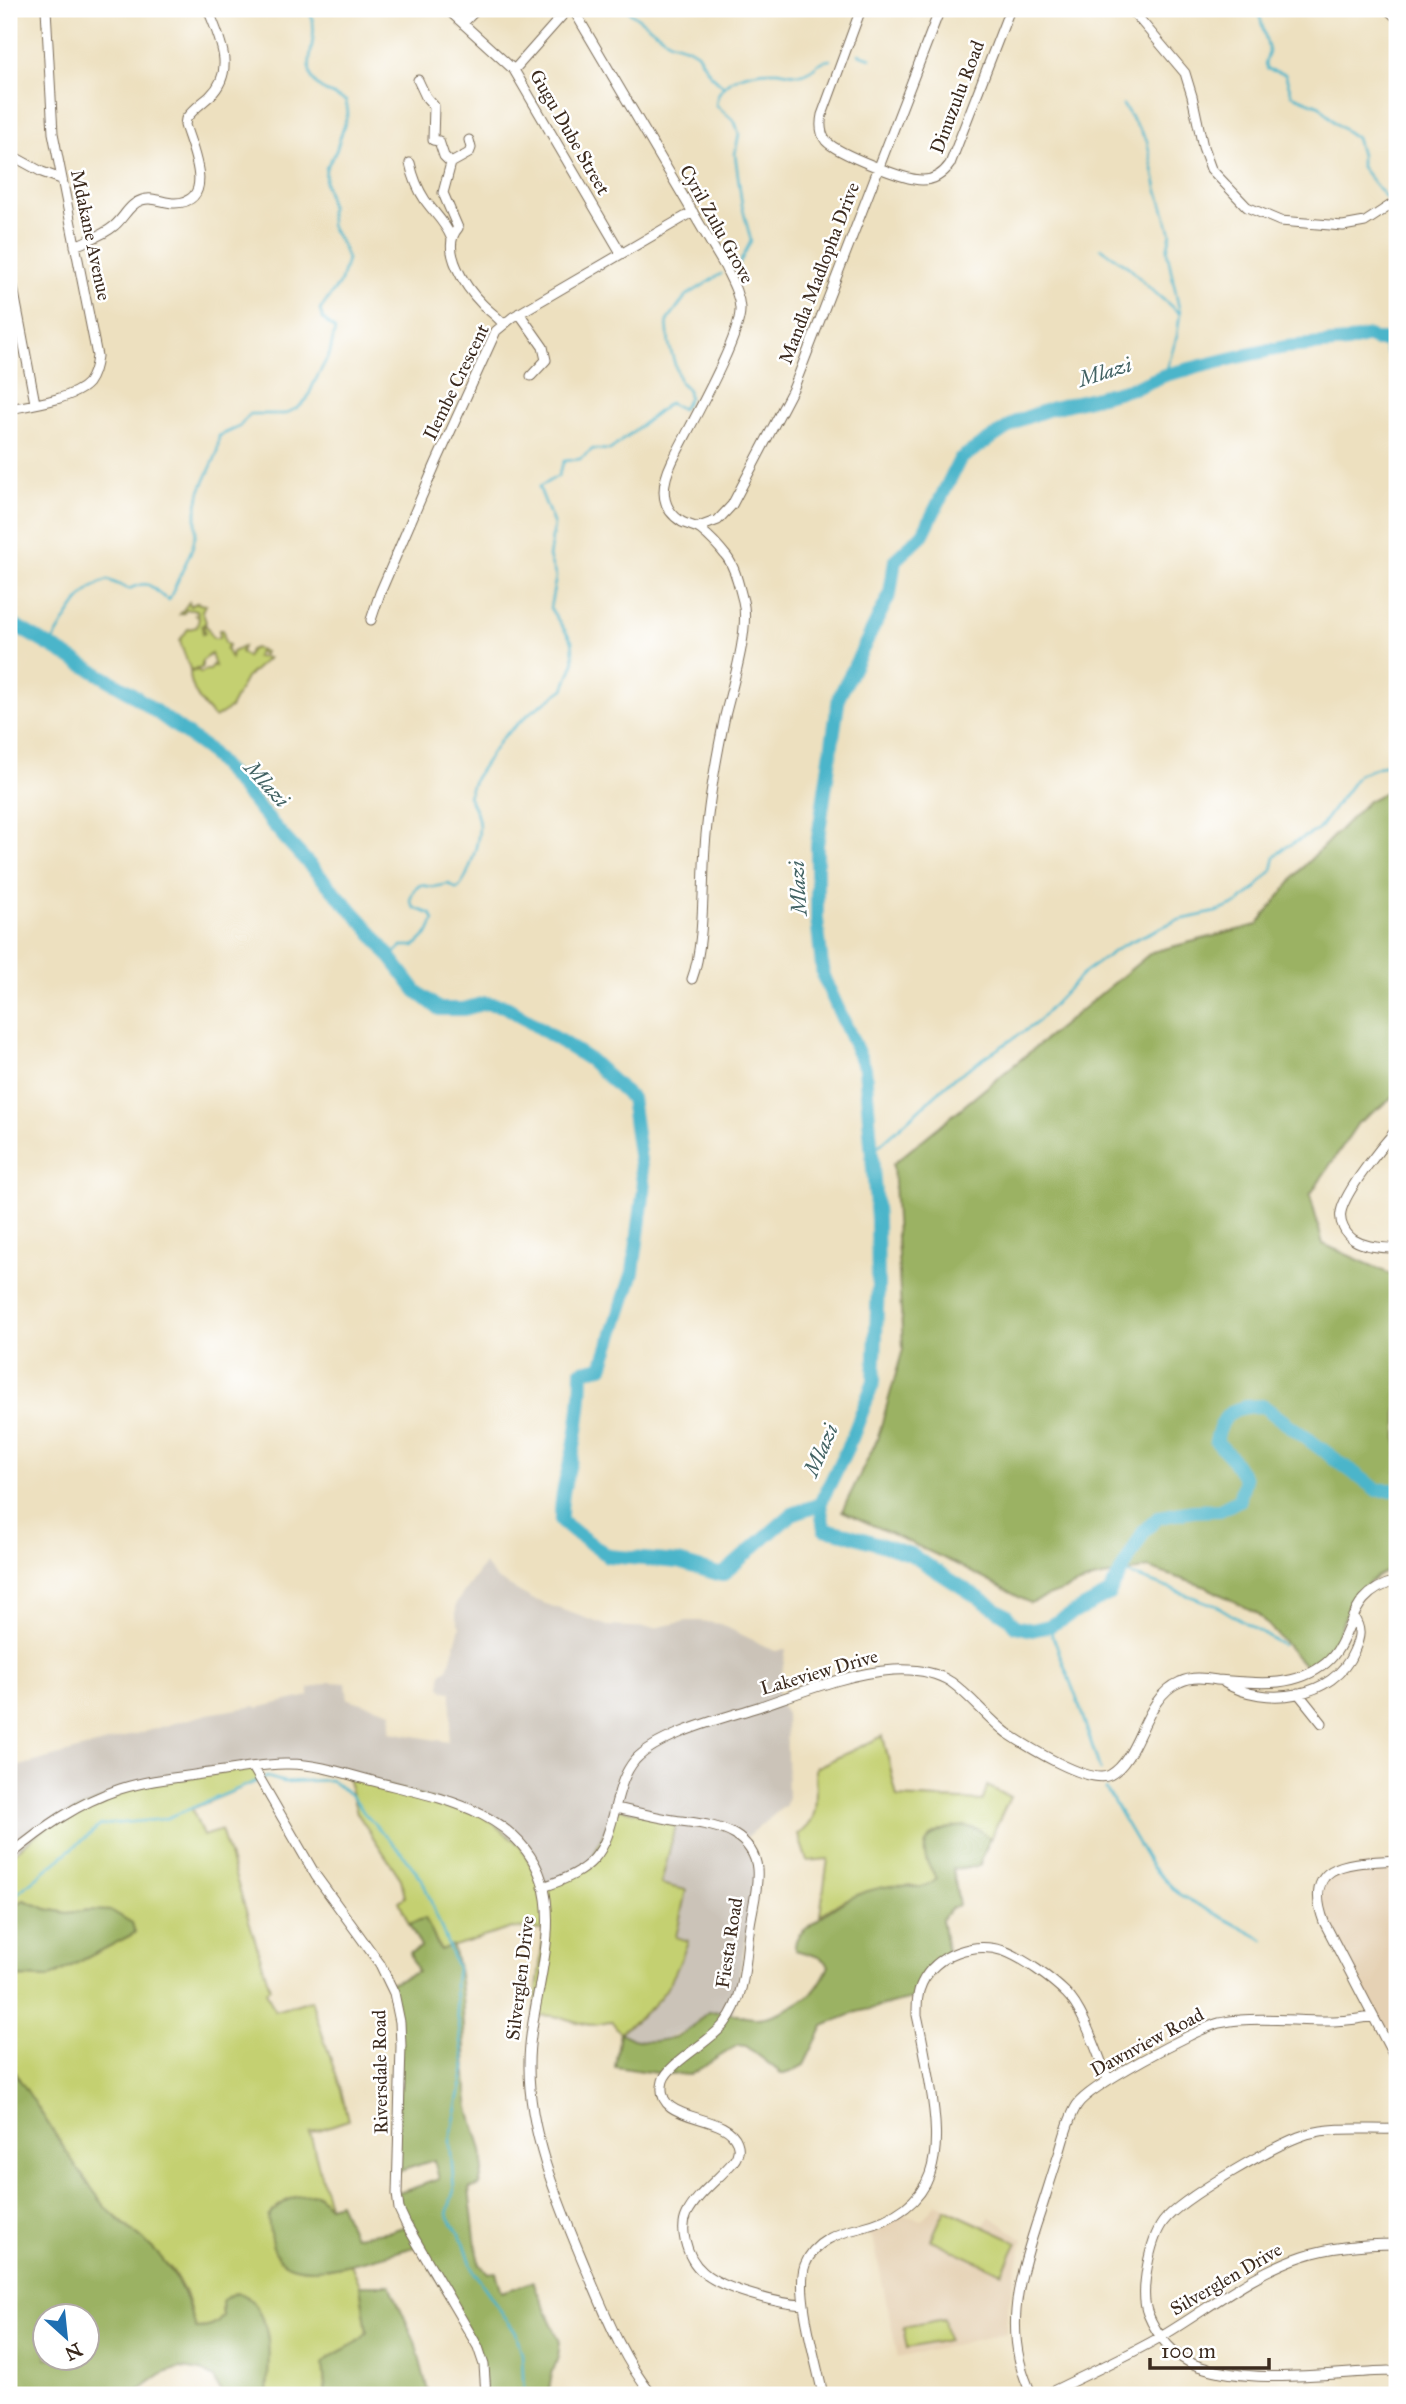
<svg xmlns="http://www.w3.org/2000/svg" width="1406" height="2404" viewBox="0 0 1406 2404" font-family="'IM FELL Great Primer',serif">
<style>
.built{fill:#e5d1b4}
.industrial{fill:#cbc3b8}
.green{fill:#c4d071;stroke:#807d48;stroke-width:2}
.forest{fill:#9bb263;stroke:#6b6e40;stroke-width:2;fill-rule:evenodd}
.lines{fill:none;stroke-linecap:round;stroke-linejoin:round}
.stream{stroke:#4cb5ca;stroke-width:2.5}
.river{stroke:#4cb5ca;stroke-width:14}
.minor-casing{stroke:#796a56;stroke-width:11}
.minor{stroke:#fff;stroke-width:9}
.labels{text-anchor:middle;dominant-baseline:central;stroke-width:5;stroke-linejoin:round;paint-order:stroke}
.street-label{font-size:19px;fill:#3b2a1e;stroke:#fff}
.water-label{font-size:21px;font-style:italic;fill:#426263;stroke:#fff}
</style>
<rect width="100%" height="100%" fill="#fff"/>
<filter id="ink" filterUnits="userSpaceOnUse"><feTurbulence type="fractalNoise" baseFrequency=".0143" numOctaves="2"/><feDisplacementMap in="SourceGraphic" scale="14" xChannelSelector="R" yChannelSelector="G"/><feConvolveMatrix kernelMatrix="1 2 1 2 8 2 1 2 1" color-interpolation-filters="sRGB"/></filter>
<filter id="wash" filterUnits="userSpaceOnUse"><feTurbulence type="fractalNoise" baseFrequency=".00686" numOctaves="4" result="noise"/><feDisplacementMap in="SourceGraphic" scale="28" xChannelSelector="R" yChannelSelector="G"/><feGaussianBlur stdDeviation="1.57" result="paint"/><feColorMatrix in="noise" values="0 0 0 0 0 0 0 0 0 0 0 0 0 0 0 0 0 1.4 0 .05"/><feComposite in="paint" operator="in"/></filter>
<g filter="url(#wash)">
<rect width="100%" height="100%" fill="#ede0bf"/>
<path class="built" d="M1397 1860V2062L1323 1921 1320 1882 1326 1873Z
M936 2203 984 2225 990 2216 1023 2239 1007 2311 1006 2333 898 2358 874 2242 867 2230 903 2215 922 2220Z"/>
<path class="industrial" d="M484 1564 497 1579 532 1599 608 1626 654 1628 687 1621H699L720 1624 775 1651 786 1650 777 1700 786 1714 788 1796 786 1805 743 1840 758 1871 733 2012 700 2017 691 2028 661 2040H640L625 2036 620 2032 657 2003 679 1967 687 1942 675 1937 661 1885 677 1821 597 1858 543 1887 506 1831 316 1767H253L9 1857V1769L208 1714 256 1706 257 1708 309 1696V1689L330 1682 346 1683 348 1699 392 1712 390 1732 448 1742 451 1722V1692L445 1691 441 1687V1672L448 1669 460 1627 456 1618V1603Z"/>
<path class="green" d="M189 602 190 606 198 602 199 604 206 605 202 610 206 622 202 626 203 634 205 633 203 626 206 625 213 638H218L220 636 219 630H223L225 643 229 645 226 649 231 658 232 652 243 647 241 652 247 657 250 650 255 648 265 652 263 655 259 652 256 657 268 658 246 678 230 708 215 718C202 706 190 689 190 672L198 670 201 673 205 670H210L212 665 215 666 211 654 202 661V668L190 670C188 660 181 649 180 640L188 629 197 627 199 618 195 615 198 614 197 610H186L184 613 180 614Z
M883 1736 897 1797 983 1801 987 1786 1010 1797 990 1839 980 1830 935 1872 936 1880C928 1889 922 1889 910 1885L844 1900 820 1915 828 1859 807 1861 798 1834C822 1822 815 1792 815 1768Z
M253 1767 260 1780 192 1809 203 1836 221 1830 270 1988 266 1991 275 2011 311 2000 341 2090 348 2120 310 2133 329 2206C304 2195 300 2190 277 2207L327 2269 351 2264 360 2285 367 2332 362 2340 329 2358 324 2378 326 2395H267L268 2338 222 2308 223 2316C216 2326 209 2328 196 2328L185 2293 173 2271 152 2248 107 2209 81 2174 9 2064V1981L20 1977 48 1978 135 1933 132 1923 90 1910 67 1913 47 1909 24 1900 9 1908V1857L51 1823 131 1786Z
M346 1774 483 1815 521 1846 543 1887 588 1867 616 1808 677 1820 661 1884 686 1890 676 1937 688 1941C671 1989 661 2003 620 2032L612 2022C603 2022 596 2027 585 2024 562 2019 560 2014 534 2016L544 1930 512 1928 441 1950 425 1919 409 1924 399 1901 405 1897 401 1879 357 1813Z
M945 2209 1017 2242 1002 2273 931 2240Z
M944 2319 948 2340 907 2348 903 2327Z"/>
<path class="forest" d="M1397 786V1095L1358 1123 1310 1195 1323 1244 1397 1277V1567C1366 1578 1354 1596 1341 1626 1339 1632 1336 1640 1333 1647 1326 1657 1316 1661 1306 1667L1257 1613 1206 1587 1148 1568 1093 1579 1030 1603 954 1563 842 1511 877 1440 903 1349 893 1164 1152 952 1257 925 1301 869 1368 801Z
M965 1826 980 1830 990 1839 979 1866 953 1869 959 1905 952 1908 942 1919 948 1956 943 1959 916 1998 857 2012 823 2026 804 2065 789 2073H781L746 2046 738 2045 690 2075 656 2073 615 2067 620 2032C638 2047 673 2042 691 2028 697 2023 701 2017 708 2012 725 2009 740 2018 756 2018 773 2018 799 2004 811 1994 820 1986 824 1976 829 1966 822 1955 807 1954 795 1950 794 1936 801 1933 812 1924 835 1905 859 1890 890 1886 907 1883 924 1894 936 1879 934 1872 931 1870 928 1864 915 1836 943 1827 965 1826Z
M24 1900 47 1909 67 1913 90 1910 112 1911 132 1923 135 1933 48 1978 20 1977 9 1981V1908Z
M425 1918 440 1950 452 1945C467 1991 463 2052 468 2101 472 2135 491 2145 479 2185L469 2189 477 2254 480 2264 487 2273 496 2272 502 2292 533 2282 560 2342 558 2357 552 2374 548 2395H485L479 2353 419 2246C388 2253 305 2285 280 2259 270 2248 270 2231 268 2217 283 2200 295 2194 317 2194L329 2206 339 2203 354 2236 391 2231 406 2226 396 2194 439 2179 434 2160 397 2172 400 2046 390 1983 417 1972 410 1953 421 1947 409 1924Z
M9 2064C42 2111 70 2162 105 2206 119 2223 138 2234 153 2249 177 2272 186 2298 196 2328 209 2328 216 2326 223 2316L222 2300C228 2296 235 2291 242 2294 256 2299 267 2327 268 2340 270 2358 268 2377 267 2395H222L214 2378 201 2371 181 2368 164 2373 131 2395H9ZM88 2316V2358H46V2316Z
M360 2285H390L415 2341 429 2395H326L323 2364C335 2349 357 2348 367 2332Z"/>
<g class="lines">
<path class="stream" d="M626 9 670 42 687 47 697 53 710 74 722 85
M1255 9 1260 17 1269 51 1265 64 1267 69 1285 74 1292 95 1320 106 1335 123 1356 138 1361 155V167L1386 198 1392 200
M859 54 871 58
M1123 105 1147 141 1157 188 1171 233 1167 251 1180 313 1177 336 1165 375
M1101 248 1130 268 1147 286 1179 313
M735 266 739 264 751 241 742 205 735 154 739 134 735 122 716 105C718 76 755 70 778 71 785 72 794 75 801 74 813 73 815 61 830 60
M49 647C65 623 79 588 108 580L129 589C155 577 150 591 169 600L192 549 196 532V511L200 491 217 454 219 436 239 427 250 414H285L299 407 307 399 314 383 330 353 335 330 323 319 320 310 341 281 347 259 343 247 330 225V204L325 182 326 168 336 151 348 113 346 101C338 97 328 93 320 88 295 69 325 36 308 9
M390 958 402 946H415L429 932 434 920 431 914 414 908 410 900 414 890 420 885 433 887 449 884 457 889C468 881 479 841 479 827 479 815 473 806 468 796L475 778 502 738 531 712 564 689 574 663 572 641 550 608 556 577 549 557 554 525 539 487 558 476 564 461 580 459 593 449 610 450 669 403 682 409 689 397 688 390 680 382 669 344 667 321 686 296 721 274
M872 1152 954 1078 1035 1024 1085 972 1123 945 1175 921 1216 912 1237 904 1255 889 1272 870 1275 857 1284 848 1318 830 1359 774 1397 760
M1121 1571 1217 1606 1282 1645
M1049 1626 1078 1702 1100 1770
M1106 1789 1151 1866 1180 1895 1264 1940
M9 1900 101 1825 165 1819 267 1777 284 1782 330 1780 351 1795 365 1814 400 1851 422 1879 457 1968 455 1983 456 2005 465 2068 450 2141 454 2190 447 2214 464 2242 474 2272 516 2333 522 2354 524 2395"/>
<path class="river" d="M9 622 128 691 208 750 284 837 367 927 416 991 439 1009H464L485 1003 505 1006 590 1060 631 1098 644 1189 633 1272 602 1367 582 1371C582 1396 579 1422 574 1447 568 1474 560 1493 561 1522L608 1556 678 1562 722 1575 792 1514 820 1504 852 1438 874 1381 878 1286 877 1219 865 1068 823 976 817 919V845L839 697 890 594 895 560 923 534 960 459 1019 420 1053 408 1137 387 1165 375 1242 356 1285 347 1347 342 1369 336 1375 340H1389L1391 350 1397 348
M820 1504 824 1529 847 1534 910 1554 1007 1616 1015 1626 1032 1630 1049 1626 1109 1594 1144 1531 1159 1517 1193 1511 1220 1510 1239 1500 1245 1479 1231 1457 1216 1441C1223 1411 1234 1406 1263 1406L1377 1490H1397"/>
</g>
</g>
<g filter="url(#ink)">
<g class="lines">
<g class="minor-casing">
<path id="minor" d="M447 9 514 70 621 253
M573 9 725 267C731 280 739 293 740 308 742 336 687 431 672 462 662 483 658 507 682 522 688 525 696 526 701 530 710 537 720 548 727 557 736 569 739 587 743 601 750 628 732 687 725 716 716 759 708 803 705 847 702 885 705 945 692 979
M861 9 822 115C820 124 820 133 826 141 837 153 906 181 923 180 935 180 943 174 950 164L1010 9
M1131 9 1185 73 1192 96 1203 147 1211 169 1247 207 1280 221 1343 226 1365 222 1397 201
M1387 9 1397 18
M463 23 477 9
M514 70 568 9
M418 80 426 97 434 106 433 140 439 141 444 156 451 163
M469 140 471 148 469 153 451 163 443 193 458 228C439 249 466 288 483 305 490 312 497 316 503 324
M9 154 42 172 61 179
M410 163C413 177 417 188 425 200 434 213 445 222 451 237
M75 246C88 240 104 235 114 226 124 218 129 204 142 200 153 196 163 203 175 203 218 202 191 146 185 125L186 119C193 109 201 104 210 96 237 70 219 38 208 9
M9 266 35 403
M519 313 543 347 546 360 531 376
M9 409C30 405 74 399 88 383 94 375 96 366 97 356L53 133 46 9
M699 527 718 520 732 505 794 387 940 9
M371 620 380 593 436 463 496 331 513 317 693 212
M1397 1129C1382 1146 1345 1191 1341 1212 1339 1222 1345 1234 1354 1240 1367 1248 1383 1247 1397 1249
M1225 1683C1265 1707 1334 1699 1354 1651 1360 1637 1362 1630 1353 1616
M1298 1693 1322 1723
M253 1767 316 1876 380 1964 394 1993 400 2022 401 2046 397 2194 399 2209 406 2224 478 2347 484 2365 486 2395
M616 1808C635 1812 654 1817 673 1820 693 1823 717 1824 735 1835 747 1842 756 1855 757 1869 759 1889 751 1912 749 1932 745 1964 745 1997 725 2023 712 2041 668 2063 663 2081 652 2125 726 2111 737 2142 740 2150 738 2156 733 2162 719 2179 697 2194 687 2214 683 2222 683 2231 685 2240 688 2253 693 2264 703 2272 722 2289 779 2304 804 2305
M9 1856C43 1828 77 1803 120 1789 151 1779 184 1777 216 1772 240 1769 265 1763 289 1764 318 1764 346 1774 373 1781 435 1797 519 1809 542 1881 560 1938 528 2008 529 2067 529 2137 560 2206 586 2269 605 2313 622 2358 652 2395
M1397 1860C1353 1863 1301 1860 1324 1922L1397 2062
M543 1887C593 1870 605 1856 616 1804 620 1789 624 1773 635 1760 659 1734 724 1718 758 1707 802 1692 848 1673 894 1670 913 1669 934 1671 951 1682 972 1697 987 1718 1007 1733 1025 1745 1090 1786 1110 1775 1141 1758 1143 1697 1180 1682 1192 1676 1205 1678 1217 1680 1255 1683 1294 1689 1326 1663 1356 1638 1344 1593 1397 1581
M1397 2129C1369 2130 1335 2126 1307 2134 1278 2143 1181 2198 1163 2222 1150 2240 1139 2293 1148 2314 1157 2336 1175 2358 1198 2366 1256 2385 1327 2373 1388 2371L1397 2373
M823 2395C817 2364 795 2293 805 2265 814 2241 838 2233 860 2228 941 2208 942 2153 930 2083 926 2060 922 2037 917 2015 917 2004 917 1993 922 1983 936 1954 974 1941 1004 1951 1023 1958 1052 1979 1066 1993 1084 2010 1098 2056 1108 2079
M1032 2395C1003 2336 1017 2285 1036 2225 1044 2202 1051 2178 1059 2154 1064 2138 1068 2119 1077 2105 1089 2086 1195 2030 1219 2023 1226 2022 1233 2020 1240 2020 1284 2016 1329 2027 1373 2016
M1045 2395C1085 2375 1126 2357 1164 2335 1209 2308 1252 2273 1303 2256 1333 2246 1365 2244 1397 2244"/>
</g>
<use href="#minor" class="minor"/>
</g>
</g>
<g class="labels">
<g class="street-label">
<text transform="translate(957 97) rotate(-69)">Dinuzulu Road</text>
<text transform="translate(570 132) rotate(60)">Gugu Dube Street</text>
<text transform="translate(717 224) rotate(61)">Cyril Zulu Grove</text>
<text transform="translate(91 235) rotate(78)">Mdakane Avenue</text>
<text transform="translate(819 273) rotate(-69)">Mandla Madlopha Drive</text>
<text transform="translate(456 382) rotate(-64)">Ilembe Crescent</text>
<text transform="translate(819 1672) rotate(-16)">Lakeview Drive</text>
<text transform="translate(729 1943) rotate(-81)">Fiesta Road</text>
<text transform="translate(520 1978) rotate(-83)">Silverglen Drive</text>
<text transform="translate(1147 2042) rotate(-28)">Dawnview Road</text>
<text transform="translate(380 2072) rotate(-91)">Riversdale Road</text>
<text transform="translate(1226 2279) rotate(-30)">Silverglen Drive</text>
</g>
<g class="water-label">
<text transform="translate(1105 372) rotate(-17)">Mlazi</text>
<text transform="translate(267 784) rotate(48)">Mlazi</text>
<text transform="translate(798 888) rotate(-93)">Mlazi</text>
<text transform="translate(821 1450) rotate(-66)">Mlazi</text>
</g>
</g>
<rect width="1406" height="2404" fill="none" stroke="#fff" stroke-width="35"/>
<g transform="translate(66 2337) rotate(153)"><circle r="33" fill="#ffffff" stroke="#b1aaa5" stroke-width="2"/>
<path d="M0-5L12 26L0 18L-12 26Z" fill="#1f6fb2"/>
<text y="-10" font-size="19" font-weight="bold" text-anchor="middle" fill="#3b2a1e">N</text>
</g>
<path d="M1150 2358v10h119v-10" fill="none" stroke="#3b2a1e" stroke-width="3.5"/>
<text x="1161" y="2358" font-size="21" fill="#3b2a1e" stroke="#ffffff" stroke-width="5" paint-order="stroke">100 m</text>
</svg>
